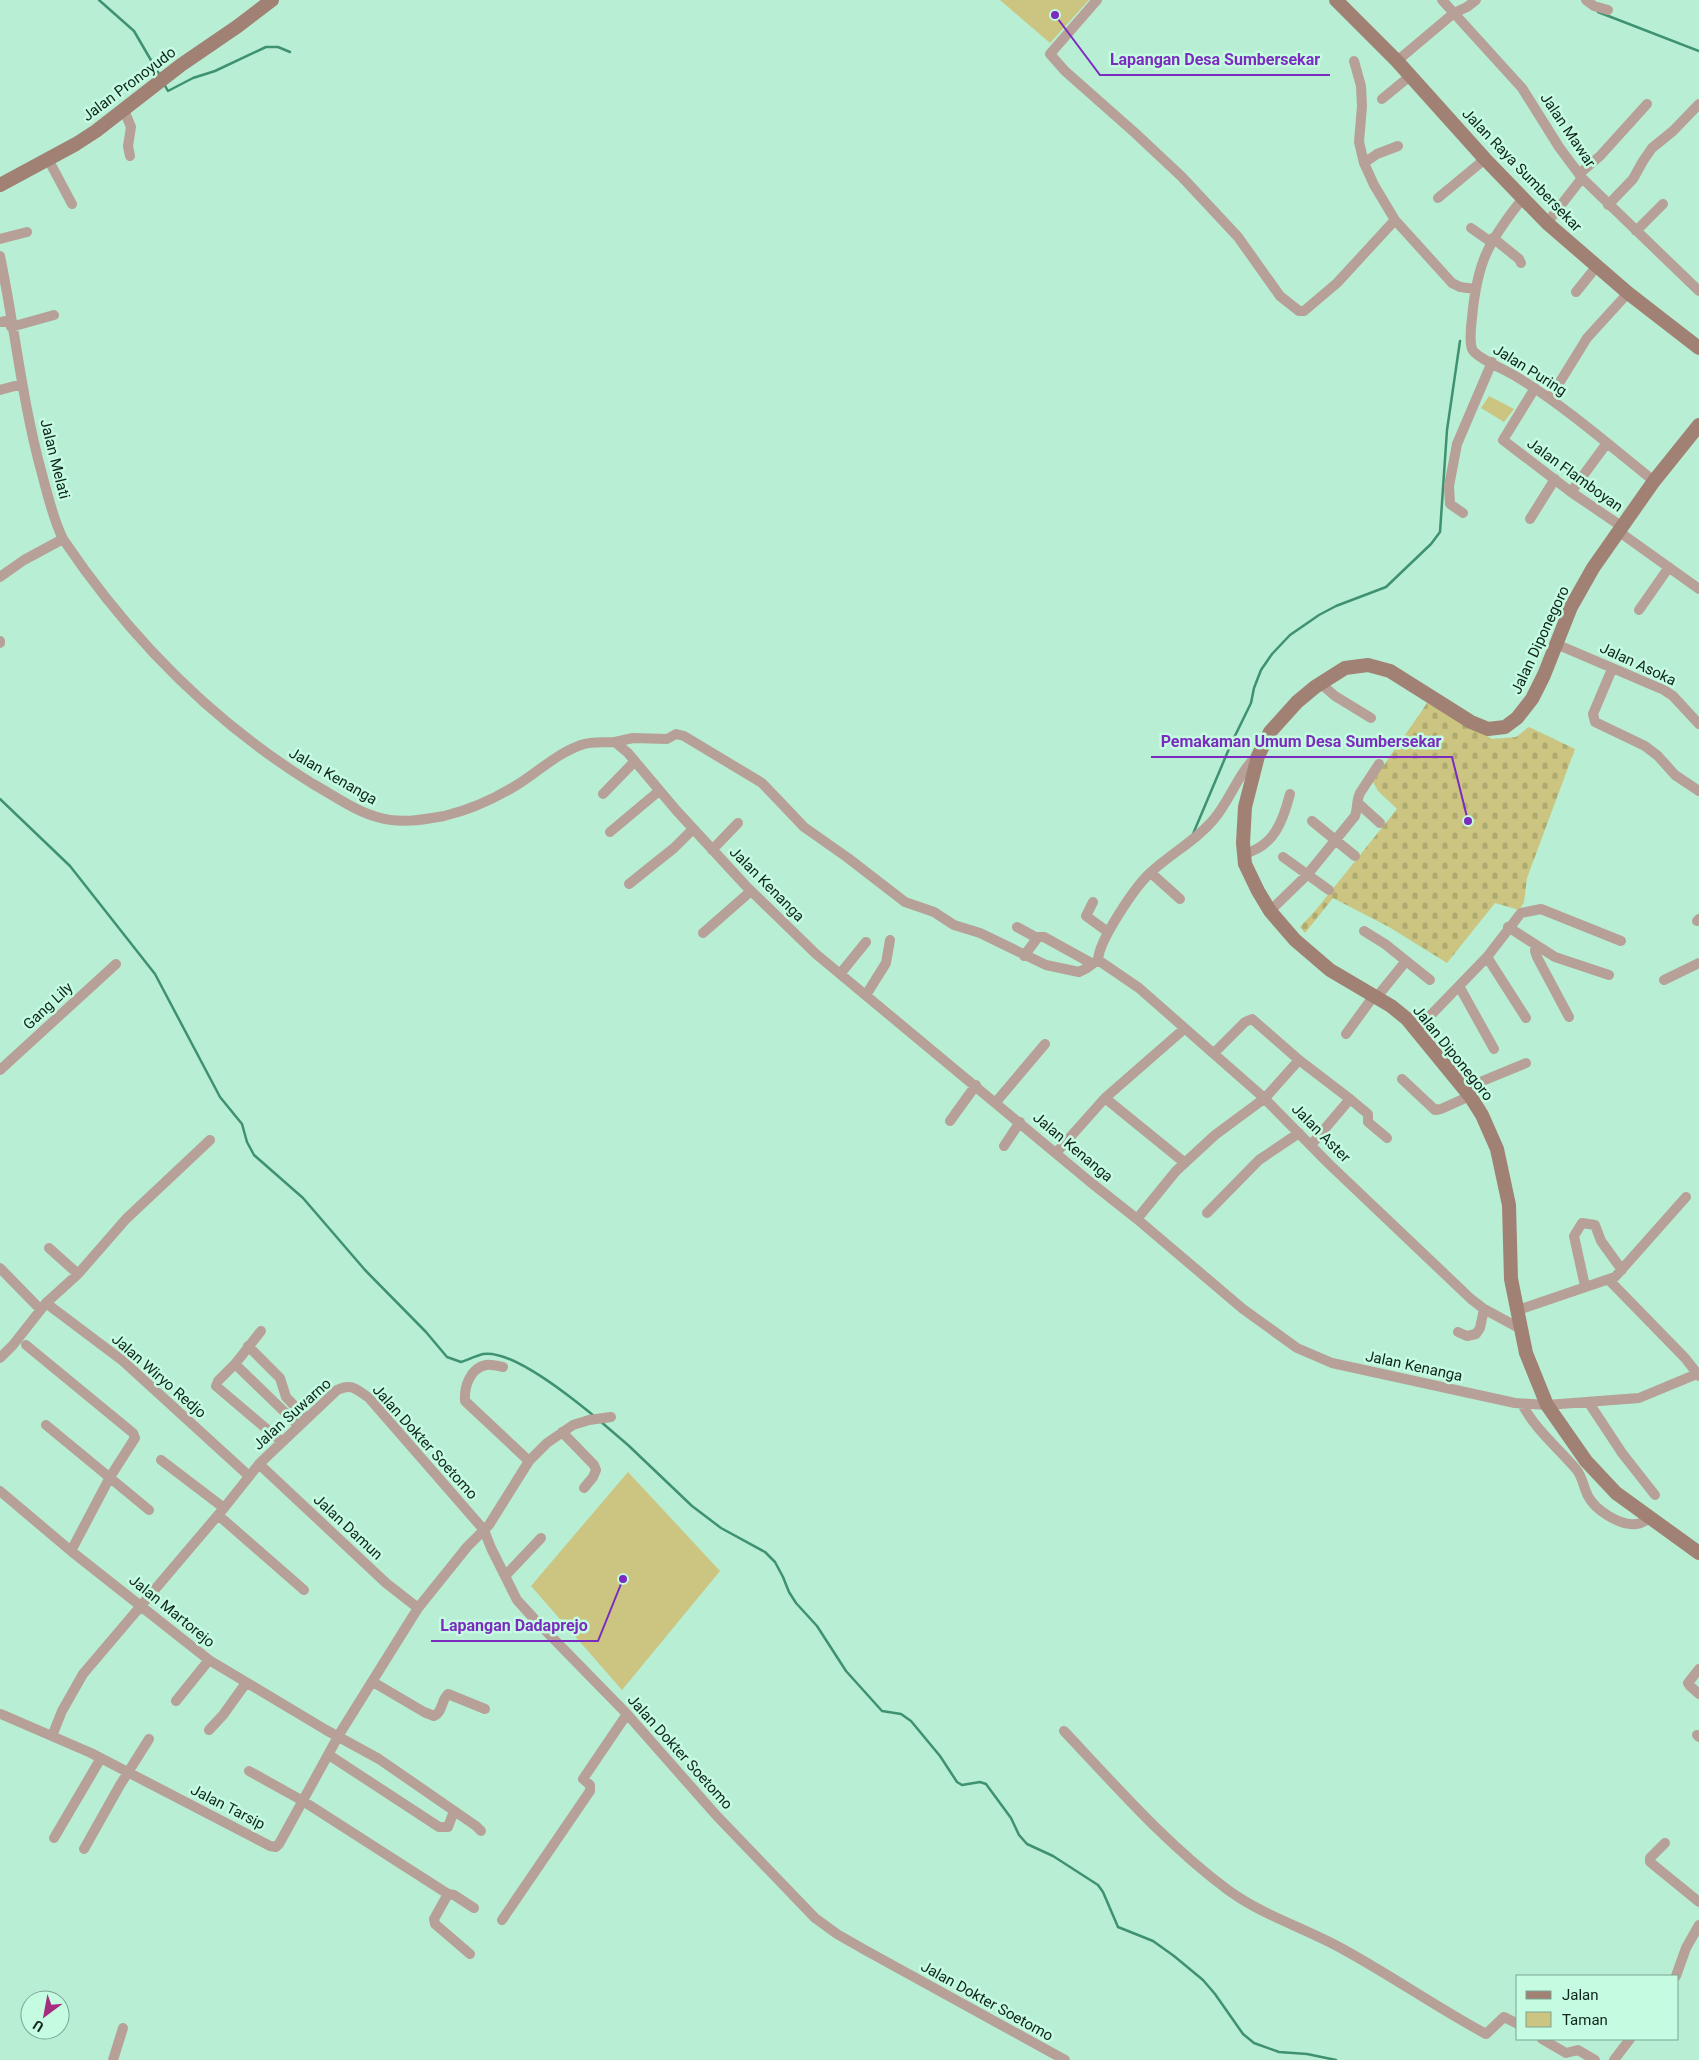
<svg xmlns="http://www.w3.org/2000/svg" width="1699" height="2060" viewBox="0 0 1699 2060" font-family="Roboto,sans-serif">
<style>
.cemetery{fill:url(#cemetery-stones)}
.park{fill:#cbc581}
.lines{fill:none;stroke-linecap:round;stroke-linejoin:round}
.stream{stroke:#3e9270;stroke-width:2.5}
.minor{stroke:#b6a097;stroke-width:10}
.secondary{stroke:#a18173;stroke-width:14}
.labels{text-anchor:middle;dominant-baseline:central;stroke-width:5;stroke-linejoin:round;paint-order:stroke}
.street-label{font-size:15px;fill:#10251c;stroke:#c5fbe1}
.leader{fill:none;stroke:#7b2cbf;stroke-width:2}
.callout-dot{fill:#7b2cbf;stroke:#c5fbe1;stroke-width:2}
.callout-label{font-size:16px;text-anchor:middle;font-weight:bold;fill:#7b2cbf;stroke:#c5fbe1;stroke-width:5;stroke-linejoin:round;paint-order:stroke}
</style>
<defs>
<pattern id="cemetery-stones" width="16" height="16" patternUnits="userSpaceOnUse" patternTransform="scale(1.25)"><rect width="16" height="16" fill="#cbc581"/><path d="M2 7V4a2 2 0 0 1 4 0v3zM10 15v-3a2 2 0 0 1 4 0v3z" fill="#ada96f"/></pattern>
</defs>
<rect width="100%" height="100%" fill="#b8eed4"/>
<path class="cemetery" d="M1429 700 1492 739 1516 737 1529 727 1575 749 1527 878 1524 902 1519 910 1495 903 1447 963 1389 927 1333 898 1305 933 1300 927 1315 911 1397 809 1378 791 1373 782C1390 754 1411 728 1429 700Z"/>
<path class="park" d="M1000 0H1089L1050 43Z
M1489 396 1514 409 1504 422 1481 408Z
M628 1472 720 1571 622 1690 531 1586Z"/>
<g class="lines">
<path class="stream" d="M99 0 134 31 159 74
M1598 12 1699 51
M164 84 168 91 193 78 215 71 266 47H278L290 52
M0 799 70 866 155 974 220 1097 242 1124 247 1142 254 1155 303 1198 365 1270 426 1332 447 1357 461 1362C468 1360 475 1356 483 1354 512 1349 572 1398 594 1416
M1193 834 1231 744 1251 703 1254 688 1261 670 1272 654 1290 635 1319 615 1336 606 1386 587 1431 544 1440 532 1447 430 1460 341
M600 1421 628 1445 692 1506 721 1528 765 1552 775 1562 783 1577 789 1592 796 1603 817 1626 846 1671 882 1711 901 1714 911 1721 940 1756 957 1782 962 1785 980 1782 986 1784 1011 1818 1019 1835 1027 1844 1053 1856 1098 1885 1103 1892 1118 1927 1153 1941 1174 1956 1203 1980 1215 1994 1243 2034 1254 2043 1279 2052 1307 2054 1336 2060"/>
<path class="minor" d="M1097 0 1050 54 1065 71 1134 132 1182 177 1238 237 1280 296 1299 311H1304L1337 283 1395 220
M1442 0 1522 88 1559 147 1582 178 1699 291
M1586 0 1594 6 1608 10
M1354 61 1361 86 1362 106 1359 142 1364 163 1374 185 1395 220 1452 283 1460 287 1475 289
M1397 61 1454 13 1467 7 1476 0
M1382 99 1410 76
M123 108 131 127 128 146 130 156
M48 159 72 204
M1364 163 1377 154 1398 146
M1579 174 1600 156 1647 104
M1438 198 1485 159
M1523 198C1488 242 1477 262 1472 318 1471 327 1469 340 1472 349 1476 358 1508 371 1517 377 1566 407 1609 445 1654 481
M1608 205 1633 179 1643 161 1652 148 1673 131 1699 104
M1547 223 1582 178
M1471 228 1491 242
M1636 231 1663 204
M1493 238 1519 259 1521 263
M0 239 27 232
M0 256C15 328 22 402 42 474 48 496 53 519 63 539
M1576 292 1597 266
M0 322 11 320
M11 327 54 315
M1535 388 1503 440 1571 492 1621 526
M0 390 22 384
M1550 398 1587 338 1628 293
M1571 492 1607 443
M1463 513 1450 504 1449 486 1457 444 1492 362
M1530 519 1555 479
M1618 531 1699 589
M0 577 24 560 63 539C129 637 213 722 313 784 333 795 355 811 377 817 399 824 422 820 444 816 470 810 498 797 520 783 540 770 558 753 581 745 592 741 603 743 615 742L628 753 676 810 746 886 816 954 1089 1181 1137 1219 1243 1309 1297 1348 1332 1363 1515 1403 1547 1405 1639 1398 1699 1373
M1639 610 1669 567
M0 641V643
M1556 644 1664 690 1673 696 1699 724
M1612 669 1593 714 1595 722 1645 746 1658 756 1675 775 1699 791
M1320 683 1335 696 1371 718
M615 742 633 738 667 739 676 734 684 736 762 783 804 827 848 858 905 902 934 912 954 925 980 933 1046 965 1079 972 1087 968 1098 960
M603 794 635 761
M1359 804 1380 823
M1312 821 1355 856
M610 832 659 791
M712 850 738 823
M1243 854C1274 847 1283 821 1290 794
M1283 857 1329 890
M1151 873 1180 899
M629 884 674 848 693 829
M1093 902 1086 916 1108 932
M1270 911 1307 875 1355 816C1358 808 1356 801 1360 793L1379 764
M1697 921 1699 919
M1017 927 1037 938
M1508 927 1555 957 1609 975
M1364 931 1385 944 1430 980
M703 933 751 891
M1536 946 1535 951 1537 957 1569 1017
M1024 956 1038 937H1044L1091 963
M1487 957 1526 1018
M1098 960 1139 988 1263 1097 1329 1164 1471 1299 1484 1309 1521 1329
M1098 960C1099 940 1135 887 1150 873 1171 853 1196 841 1214 819 1230 800 1239 772 1257 756
M840 974 866 942
M1664 980 1699 963
M1459 986 1494 1049
M866 995 886 963 890 940
M1376 998 1406 961
M1346 1034 1373 997
M1421 1036 1426 1020 1487 957 1521 913 1541 909 1621 941
M1214 1053 1245 1022 1252 1019 1299 1060
M0 1070 116 964
M1402 1079 1435 1110 1441 1109 1470 1096
M1466 1091 1480 1082 1526 1063
M1105 1098 1185 1163
M1350 1099 1368 1114V1122L1387 1138
M996 1102 1045 1044
M950 1121 976 1085
M1004 1146 1020 1122
M1056 1153 1105 1098 1184 1029
M1207 1213 1259 1160 1299 1133
M1137 1219 1176 1171 1215 1135 1265 1098 1299 1060 1350 1099 1311 1145
M49 1248 78 1274
M0 1268 40 1309
M1609 1280 1685 1358 1699 1376
M1585 1286 1574 1236 1582 1223 1595 1225 1601 1241 1622 1270
M46 1303 123 1361 249 1476
M1518 1310 1615 1277 1686 1197
M261 1331 235 1364 218 1381 216 1386 282 1442
M1458 1332 1467 1336 1476 1334 1480 1328 1484 1309
M26 1345 133 1433 135 1438 110 1477 71 1551
M248 1346 280 1378 286 1397 306 1418
M0 1358 13 1345 46 1303 78 1274 126 1219 210 1140
M235 1364 299 1426
M503 1367C498 1366 491 1364 486 1365 470 1368 464 1387 465 1401L529 1461
M1589 1403 1622 1453 1655 1495
M1522 1404C1535 1429 1557 1447 1576 1469 1583 1477 1583 1487 1588 1496 1595 1510 1620 1526 1636 1524 1641 1524 1646 1520 1650 1518
M46 1425 149 1510
M562 1432 594 1465 596 1470 593 1477 584 1488
M161 1460 224 1508
M259 1464 386 1583 418 1608
M0 1491 71 1551 209 1660 326 1730 379 1759 476 1826 481 1831
M218 1515 304 1590
M505 1576 541 1538
M1699 1669 1688 1683 1690 1686 1699 1694
M373 1682 424 1712 434 1716C443 1712 441 1700 448 1694L485 1709
M176 1701 209 1660
M1 1714 91 1753 270 1846 276 1847 279 1844 340 1733 418 1608 467 1547 489 1525 529 1461 547 1443 573 1425 589 1420 611 1417
M209 1730 223 1715 246 1683
M1064 1731C1116 1786 1167 1845 1228 1890 1262 1915 1302 1927 1339 1947 1389 1974 1436 2007 1486 2034L1504 2017 1518 2024
M1697 1735 1699 1737
M52 1736 62 1711 83 1674 224 1508 259 1464 337 1390C352 1383 356 1389 369 1398L484 1530 491 1548 517 1600 539 1624 627 1714 716 1815 815 1918 837 1934 865 1950 1065 2060
M329 1755 439 1827H448L454 1811
M249 1771 303 1801 448 1894 434 1919 435 1924 470 1954
M54 1838 101 1758
M1665 1843 1650 1858V1862L1699 1902
M84 1849 120 1785 149 1739
M448 1894 454 1895 474 1908
M502 1920 590 1791V1785L583 1779 627 1714
M1676 1976 1686 1948 1699 1925
M1542 2039 1566 2053 1578 2050 1595 2060
M113 2060 123 2028
M1614 2060 1630 2039"/>
<path class="secondary" d="M1336 0 1397 61 1485 159 1547 223 1628 293 1699 348
M0 185 76 144 96 131 181 65 238 26 272 0
M1699 425 1654 481 1593 568 1571 607 1544 675 1532 699 1517 718 1505 727 1488 729 1471 722 1390 671 1368 665 1345 668 1315 687 1297 702 1270 732 1258 756 1245 807 1243 843 1245 864 1258 891 1270 911 1295 940 1330 970 1391 1006 1407 1019 1470 1096 1482 1115 1497 1149 1509 1205 1511 1279 1526 1353 1547 1405 1586 1461 1616 1493 1699 1553"/>
</g>
<g class="labels">
<g class="street-label">
<text transform="translate(129 84) rotate(-37)">Jalan Pronoyudo</text>
<text transform="translate(1568 130) rotate(56)">Jalan Mawar</text>
<text transform="translate(1522 170) rotate(46)">Jalan Raya Sumbersekar</text>
<text transform="translate(1530 370) rotate(32)">Jalan Puring</text>
<text transform="translate(55 459) rotate(76)">Jalan Melati</text>
<text transform="translate(1575 475) rotate(36)">Jalan Flamboyan</text>
<text transform="translate(1540 640) rotate(-65)">Jalan Diponegoro</text>
<text transform="translate(1638 664) rotate(25)">Jalan Asoka</text>
<text transform="translate(333 776) rotate(30)">Jalan Kenanga</text>
<text transform="translate(767 884) rotate(45)">Jalan Kenanga</text>
<text transform="translate(48 1006) rotate(-43)">Gang Lily</text>
<text transform="translate(1453 1053) rotate(51)">Jalan Diponegoro</text>
<text transform="translate(1321 1133) rotate(45)">Jalan Aster</text>
<text transform="translate(1073 1147) rotate(40)">Jalan Kenanga</text>
<text transform="translate(1414 1366) rotate(12)">Jalan Kenanga</text>
<text transform="translate(159 1376) rotate(41)">Jalan Wiryo Redjo</text>
<text transform="translate(292 1414) rotate(-42)">Jalan Suwarno</text>
<text transform="translate(425 1442) rotate(48)">Jalan Dokter Soetomo</text>
<text transform="translate(348 1527) rotate(43)">Jalan Damun</text>
<text transform="translate(172 1611) rotate(39)">Jalan Martorejo</text>
<text transform="translate(680 1752) rotate(48)">Jalan Dokter Soetomo</text>
<text transform="translate(228 1807) rotate(27)">Jalan Tarsip</text>
<text transform="translate(987 2001) rotate(29)">Jalan Dokter Soetomo</text>
</g>
</g>
<path class="leader" d="M1055 15L1100 75H1330M1468 821L1452 757H1151M623 1579L598 1641H431"/>
<g class="callout-dot">
<circle cx="1055" cy="15" r="5"/>
<circle cx="1468" cy="821" r="5"/>
<circle cx="623" cy="1579" r="5"/>
</g>
<g class="callout-label">
<text x="1215" y="65">Lapangan Desa Sumbersekar</text>
<text x="1301" y="747">Pemakaman Umum Desa Sumbersekar</text>
<text x="514" y="1631">Lapangan Dadaprejo</text>
</g>
<rect x="1516" y="1975" width="162" height="65" fill="#c5fbe1" stroke="#7da592"/>
<rect x="1526" y="1991" width="25" height="8" fill="#a18173" stroke="#7da592"/>
<text x="1562" y="2000" font-size="15" fill="#10251c">Jalan</text>
<rect x="1526" y="2012" width="25" height="15" fill="#cbc581" stroke="#7da592"/>
<text x="1562" y="2025" font-size="15" fill="#10251c">Taman</text>
<g transform="translate(45 2015) rotate(212)"><circle r="24" fill="#c5fbe1" stroke="#7da592"/>
<path d="M0-4L9 19L0 12L-9 19Z" fill="#a72c7f"/>
<text y="-8" font-size="14" font-weight="bold" text-anchor="middle" fill="#10251c">U</text>
</g>
</svg>
